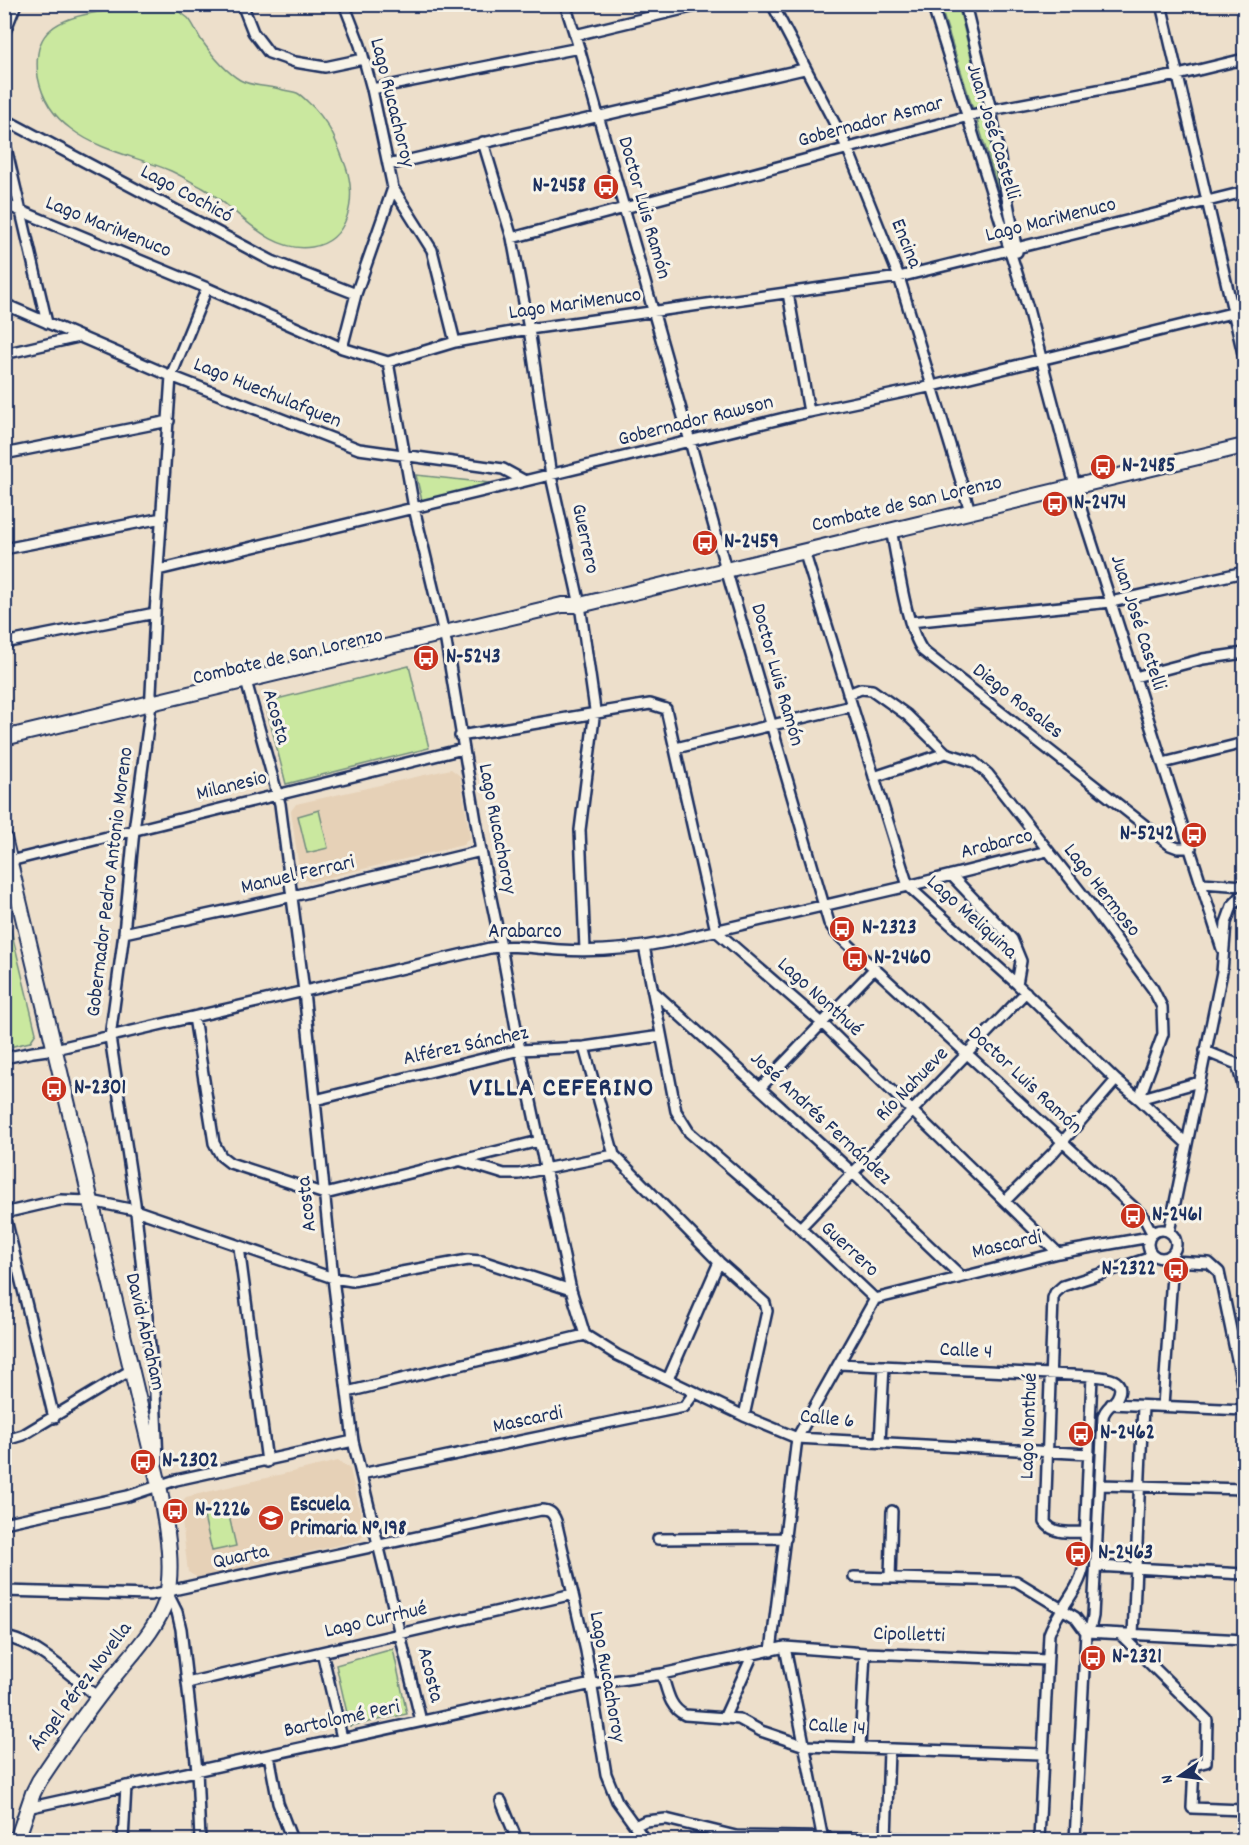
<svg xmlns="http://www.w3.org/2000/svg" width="1249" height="1845" viewBox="0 0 1249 1845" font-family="Dekko,sans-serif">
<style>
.built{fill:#e6d1b7}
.green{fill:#cae89f;stroke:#728c7e;stroke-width:1.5}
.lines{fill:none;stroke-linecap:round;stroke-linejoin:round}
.street-casing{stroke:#1b2f5e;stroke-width:14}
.secondary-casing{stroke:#1b2f5e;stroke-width:18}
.street{stroke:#f7f3e8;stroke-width:9}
.secondary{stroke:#f7f3e8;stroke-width:14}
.labels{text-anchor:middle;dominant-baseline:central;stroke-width:6;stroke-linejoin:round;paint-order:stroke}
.street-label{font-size:21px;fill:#1b2f5e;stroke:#f7f3e8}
.poi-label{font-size:21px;font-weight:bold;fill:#1b2f5e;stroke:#f7f3e8;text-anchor:start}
.district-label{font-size:27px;font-weight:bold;letter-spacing:1.5px;fill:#1b2f5e;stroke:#f7f3e8}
</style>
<rect width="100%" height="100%" fill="#eddfcb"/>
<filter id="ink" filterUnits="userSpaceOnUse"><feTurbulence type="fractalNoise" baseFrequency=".0167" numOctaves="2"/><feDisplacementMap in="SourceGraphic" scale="12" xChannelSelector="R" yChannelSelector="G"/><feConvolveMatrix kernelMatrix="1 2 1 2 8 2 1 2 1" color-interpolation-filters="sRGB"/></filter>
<g filter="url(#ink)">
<path class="built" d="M451 769 460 776 470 837 463 845 309 882 300 876 291 811 296 804Z
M338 1461 350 1469 365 1532 360 1540 198 1578 188 1572 180 1504 186 1497Z"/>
<path class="green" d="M940 5H958L984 107 973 109Z
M173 7C178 11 183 14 188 18 194 24 197 34 202 41 212 55 225 71 240 80 250 86 268 86 280 89 285 91 292 91 297 93 301 95 305 99 308 102 329 121 336 140 346 167 357 198 349 241 312 247 267 254 237 207 203 188 193 183 182 176 171 171 138 157 100 151 71 129 53 116 42 98 38 77 36 61 36 42 50 30 74 8 141 8 173 7Z
M987 119 1006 215 977 120Z
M416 475 490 483 422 501Z
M409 666 429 748 286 784 265 702Z
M319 810 328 848 307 853 298 816Z
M4 901 36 1033 30 1042 5 1048Z
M5 1443 8 1444 12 1463 5 1470Z
M227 1507 236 1546 212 1551 203 1512Z
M393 1649 407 1714 350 1726 336 1665Z"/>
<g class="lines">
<g class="street-casing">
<path id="street" d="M242 4 253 32 269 53 295 62 325 67 363 59
M565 4 579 48 726 569 829 923 836 933 1143 1216 1152 1233
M772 4 847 147 899 277 970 511
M932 4 1027 305 1082 512 1222 949
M965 4 991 110 1017 252
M1161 4 1244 358
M4 34 16 4
M575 35 704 4
M372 89 579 48
M4 119 272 261 356 294
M4 139 47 323
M483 142 512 238 529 329 551 476 580 605 595 710 580 830 585 950
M388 165 804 69
M393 188 432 250 455 342
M4 204 207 288 342 348 388 362 455 342 529 329 899 277 1244 192
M512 238 991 110 1178 75 1244 59
M788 293 809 412
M4 304 171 376 359 449 503 469 525 481
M342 348 356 294 393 188 372 89 360 45 344 4
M4 354 78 337
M388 362 414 508 446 642 481 851 501 946 520 1050 571 1290 585 1335
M4 454 169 421
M891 530C898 562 905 626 923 651L1170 845 1178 848H1191
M4 549 162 518
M804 551 908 886 1017 984 1116 1080 1139 1099 1186 1143
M158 570 809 412 933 386 1244 310
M910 622 1111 602 1244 572
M4 643 155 613
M1135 677 1203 659 1244 653
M246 681 280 804 304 991 333 1278 353 1441 421 1721
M848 694 861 689 872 690 907 715 946 753 974 762 988 774 1090 904 1153 989 1162 1007 1163 1034 1139 1099
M460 736 650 704 666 709 716 931 822 1023 1058 1253
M676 748 852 706
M1163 763 1244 743
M874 777 946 753
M10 861 463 749
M951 875 1012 939 1021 961 1017 984
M1202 883 1244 886
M124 933 293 896 481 851
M644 946 676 1111 689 1132 800 1228 875 1299
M653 991 853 1173 961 1276
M194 1017 214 1143 221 1156 230 1163 325 1194 539 1141
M584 1047 614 1155 719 1262 765 1303 767 1311 744 1416
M1205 1051 1237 1064 1244 1090
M4 1058 33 1052 55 1049 490 948C514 944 537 949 560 950 596 952 633 949 667 942L908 886 1047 851
M760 1088 875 968
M1139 1099 1199 1082
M315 1100 520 1050 584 1047 661 1036
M462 1161 504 1174H519L614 1155
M1005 1201 1052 1154 1116 1080
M4 1211 54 1418
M4 1213 60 1200 91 1201 135 1210 333 1278 352 1281 468 1260 482 1261 571 1290
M800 1228 1026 992
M1148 1244a14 14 0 1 1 28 0a14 14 0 1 1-28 0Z
M1169 1232 1222 972 1226 923 1232 906 1244 893
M239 1247 267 1462
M1173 1261 1209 1263 1219 1272 1244 1393
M875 1299 1058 1253 1150 1237
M585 1335 617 1355 744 1416 797 1438 1089 1454
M839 1364 1092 1376C1104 1377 1128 1378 1117 1398 1112 1406 1105 1407 1103 1417L1093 1616 1091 1625 1086 1632 1075 1840
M668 1379 719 1262
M347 1392 585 1335
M1111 1404 1244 1410
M1163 1406 1173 1261 1171 1255
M4 1435 13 1438 23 1435 131 1370
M880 1442 884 1366
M158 1462 155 1393 135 1203 110 1037 124 933 134 830 150 713 155 613 171 376 207 288
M361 1474 684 1407 695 1392
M1100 1485 1244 1489
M4 1523 128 1496 176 1480 353 1441
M1086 1532C1072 1532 1053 1535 1045 1522L1053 1298 1055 1293 1063 1286 1146 1259 1151 1254
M658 1539 786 1538
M1096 1566 1244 1574
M854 1577 1016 1581 1075 1617 1086 1632
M890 1578 892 1511
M4 1591 150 1595 541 1510C550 1510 553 1513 556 1521L586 1651 606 1774 617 1801 645 1840
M167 1592 177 1612 181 1629 197 1770 200 1840
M1086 1632 1244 1640
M1121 1635 1207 1720 1206 1762 1194 1765 1192 1808 1244 1810
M1133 1635 1143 1406
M4 1637C35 1641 73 1678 98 1697
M785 1647 823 1840
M771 1651 797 1438 875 1299
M322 1652 342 1738
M662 1674C667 1689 669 1708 685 1715L739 1719 761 1731 805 1746 1042 1754
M187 1683 573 1594
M725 1716 753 1654
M860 1747 865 1653
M269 1755 278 1803 292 1840
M501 1801 517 1840
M27 1808 592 1684 662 1674 785 1647 865 1653 1047 1660
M635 1826 645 1821 666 1819 736 1836 967 1840
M4 1838 11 1840
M886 1839 889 1750
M123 1840 126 1786
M1039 1840 1049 1634C1057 1610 1080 1591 1084 1565L1092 1376"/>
</g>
<g class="secondary-casing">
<path id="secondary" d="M4 738 562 605H580L1244 446
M4 838 159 1485C165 1521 175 1563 166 1600 158 1629 127 1659 109 1683 84 1715 61 1748 39 1781L33 1793 17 1840"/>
</g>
<use href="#street" class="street"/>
<use href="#secondary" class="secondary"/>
</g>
</g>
<defs>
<g id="bus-disc" transform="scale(1.35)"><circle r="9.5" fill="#c8321e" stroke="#f7f3e8"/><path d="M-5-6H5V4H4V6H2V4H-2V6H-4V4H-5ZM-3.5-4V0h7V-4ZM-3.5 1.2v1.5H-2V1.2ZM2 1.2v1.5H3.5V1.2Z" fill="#fff"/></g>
<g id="school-disc" transform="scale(1.35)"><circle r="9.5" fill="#c8321e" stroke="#f7f3e8"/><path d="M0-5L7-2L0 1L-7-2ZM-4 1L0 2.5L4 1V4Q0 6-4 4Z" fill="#fff"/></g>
</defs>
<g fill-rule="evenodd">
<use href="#bus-disc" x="606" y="187"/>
<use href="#bus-disc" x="1103" y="467"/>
<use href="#bus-disc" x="1055" y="504"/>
<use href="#bus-disc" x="705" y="543"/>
<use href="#bus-disc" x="426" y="658"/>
<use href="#bus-disc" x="1194" y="835"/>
<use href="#bus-disc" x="842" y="929"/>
<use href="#bus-disc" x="855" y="959"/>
<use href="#bus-disc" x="54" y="1089"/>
<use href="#bus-disc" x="1133" y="1216"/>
<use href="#bus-disc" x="1176" y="1270"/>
<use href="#bus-disc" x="1081" y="1434"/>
<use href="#bus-disc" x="143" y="1462"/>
<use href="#bus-disc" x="175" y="1511"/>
<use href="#school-disc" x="271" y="1518"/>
<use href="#bus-disc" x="1078" y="1554"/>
<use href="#bus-disc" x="1093" y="1658"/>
</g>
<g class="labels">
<g class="street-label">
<text transform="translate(391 103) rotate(76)">Lago Rucachoroy</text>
<text transform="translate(871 123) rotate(-15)">Gobernador Asmar</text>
<text transform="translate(992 132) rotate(73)">Juan José Castelli</text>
<text transform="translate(186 195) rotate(28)">Lago Cochicó</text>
<text transform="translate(643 208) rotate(74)">Doctor Luis Ramón</text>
<text transform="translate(1051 221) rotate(-14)">Lago MariMenuco</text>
<text transform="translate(108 228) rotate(22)">Lago MariMenuco</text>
<text transform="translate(905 244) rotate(68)">Encina</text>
<text transform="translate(575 305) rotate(-8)">Lago MariMenuco</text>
<text transform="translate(267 394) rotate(22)">Lago Huechulafquen</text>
<text transform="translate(696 422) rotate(-14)">Gobernador Rawson</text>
<text transform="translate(907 505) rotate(-13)">Combate de San Lorenzo</text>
<text transform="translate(584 539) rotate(78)">Guerrero</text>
<text transform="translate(1137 623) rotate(72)">Juan José Castelli</text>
<text transform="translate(288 658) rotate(-13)">Combate de San Lorenzo</text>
<text transform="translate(776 675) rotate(74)">Doctor Luis Ramón</text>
<text transform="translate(1017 702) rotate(38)">Diego Rosales</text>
<text transform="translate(275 717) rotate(74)">Acosta</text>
<text transform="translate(232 787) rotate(-14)">Milanesio</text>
<text transform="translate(496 829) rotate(79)">Lago Rucachoroy</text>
<text transform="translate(997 845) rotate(-14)">Arabarco</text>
<text transform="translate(298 876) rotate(-13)">Manuel Ferrari</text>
<text transform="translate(111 882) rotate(-83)">Gobernador Pedro Antonio Moreno</text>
<text transform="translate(1101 891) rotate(52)">Lago Hermoso</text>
<text transform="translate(971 918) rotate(42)">Lago Meliquina</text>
<text x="525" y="933">Arabarco</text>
<text transform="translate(819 998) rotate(42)">Lago Nonthué</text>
<text transform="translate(466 1047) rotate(-12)">Alférez Sánchez</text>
<text transform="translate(1024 1081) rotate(43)">Doctor Luis Ramón</text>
<text transform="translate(913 1085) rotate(-46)">Río Nahueve</text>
<text transform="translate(820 1119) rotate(43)">José Andrés Fernández</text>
<text transform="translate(308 1204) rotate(-96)">Acosta</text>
<text transform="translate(1007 1246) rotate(-13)">Mascardi</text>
<text transform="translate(849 1250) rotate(43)">Guerrero</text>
<text transform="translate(144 1332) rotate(77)">David Abraham</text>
<text transform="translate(966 1352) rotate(3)">Calle 4</text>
<text transform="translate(827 1420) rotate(6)">Calle 6</text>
<text transform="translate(528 1421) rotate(-12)">Mascardi</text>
<text transform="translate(1030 1426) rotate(-88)">Lago Nonthué</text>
<text transform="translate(241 1558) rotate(-12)">Quarta</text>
<text transform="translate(376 1621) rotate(-13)">Lago Currhué</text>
<text transform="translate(909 1636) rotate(2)">Cipolletti</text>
<text transform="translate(429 1675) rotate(76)">Acosta</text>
<text transform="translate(606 1677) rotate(80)">Lago Rucachoroy</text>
<text transform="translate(82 1687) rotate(-53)">Ángel Pérez Novella</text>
<text transform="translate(342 1720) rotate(-12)">Bartolomé Peri</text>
<text transform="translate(837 1728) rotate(4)">Calle 14</text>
</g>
<g class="poi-label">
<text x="586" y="187" text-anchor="end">N-2458</text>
<text x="1122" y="467">N-2485</text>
<text x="1074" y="504">N-2474</text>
<text x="724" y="543">N-2459</text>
<text x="446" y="658">N-5243</text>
<text x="1174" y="835" text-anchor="end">N-5242</text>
<text x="862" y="929">N-2323</text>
<text x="874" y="959">N-2460</text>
<text x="74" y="1089">N-2301</text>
<text x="1152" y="1216">N-2461</text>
<text x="1156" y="1270" text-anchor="end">N-2322</text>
<text x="1100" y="1434">N-2462</text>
<text x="162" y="1462">N-2302</text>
<text x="290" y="1506">Escuela<tspan x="290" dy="24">Primaria N° 198</tspan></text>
<text x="195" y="1511">N-2226</text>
<text x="1098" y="1554">N-2463</text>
<text x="1112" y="1658">N-2321</text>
</g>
<g class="district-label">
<text x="562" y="1089">VILLA CEFERINO</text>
</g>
</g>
<rect width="1249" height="1845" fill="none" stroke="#f7f3e8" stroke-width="24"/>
<rect x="12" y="12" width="1225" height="1821" fill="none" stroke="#1b2f5e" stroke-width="2" filter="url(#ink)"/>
<g transform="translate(1180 1776) rotate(256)" stroke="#f7f3e8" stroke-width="4.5" paint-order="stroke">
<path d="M0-4.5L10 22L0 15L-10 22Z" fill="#1b2f5e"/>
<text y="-9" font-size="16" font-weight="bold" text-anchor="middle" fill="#1b2f5e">N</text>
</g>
</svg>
